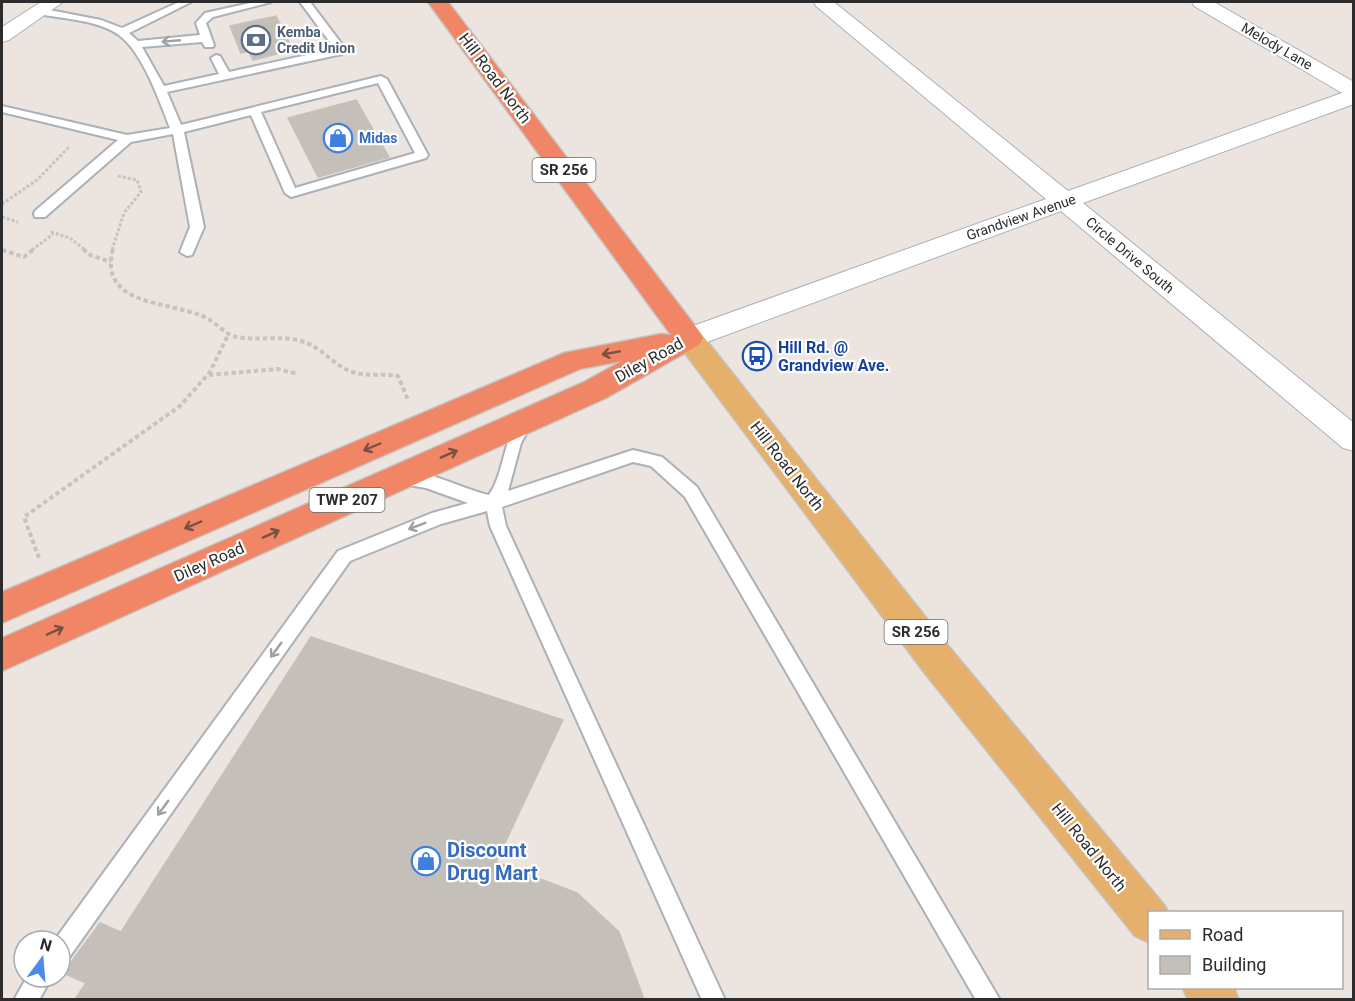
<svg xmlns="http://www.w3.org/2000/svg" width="1355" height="1001" viewBox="0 0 1355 1001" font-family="Roboto,sans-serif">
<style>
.building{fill:#c5bfba;stroke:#c7bfb9;stroke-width:1.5}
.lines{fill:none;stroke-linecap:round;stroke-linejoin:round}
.lane-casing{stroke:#acb0b7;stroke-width:4}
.street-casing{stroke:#acb0b7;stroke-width:2}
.primary-casing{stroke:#c4c4c4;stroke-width:3}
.highway-casing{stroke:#c4c4c4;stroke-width:3}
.path-far1{stroke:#c4c4c4;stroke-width:3;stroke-dasharray:3 2;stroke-linecap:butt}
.path{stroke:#c4c4c4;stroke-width:4;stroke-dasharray:4.5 3;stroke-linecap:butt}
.lane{fill:#fff;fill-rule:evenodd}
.street{fill:#fff;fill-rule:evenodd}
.primary{fill:#e5b06b;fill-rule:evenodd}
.highway{fill:#f08666;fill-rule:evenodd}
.oneway{stroke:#a0a0a0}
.oneway2{stroke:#7a5043}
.labels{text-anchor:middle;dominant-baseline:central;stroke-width:4.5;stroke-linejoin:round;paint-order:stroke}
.far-service-label{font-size:14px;font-weight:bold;fill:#4e5e75;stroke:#fff;text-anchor:start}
.far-street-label{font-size:14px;fill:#2c2c2c;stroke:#fff}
.far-shop-label{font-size:14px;font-weight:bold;fill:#366cbe;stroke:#fff;text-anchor:start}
.shield{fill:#fff;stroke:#6b6b6b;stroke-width:1.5}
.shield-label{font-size:15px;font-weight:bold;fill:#2c2c2c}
.street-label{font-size:16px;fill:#2c2c2c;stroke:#fff}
.transit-label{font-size:16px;font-weight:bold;fill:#164399;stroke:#fff;text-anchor:start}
.near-shop-label{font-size:20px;font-weight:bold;fill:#366cbe;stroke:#fff;text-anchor:start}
</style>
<rect width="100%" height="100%" fill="#ece4df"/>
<path class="building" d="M276 16 293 50 253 60 249 51 241 53 230 26Z
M356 100 389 157 318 177 288 118Z
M311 637 563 720 496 862 577 893 619 932 644 999H75L86 983 63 973 100 923 121 932Z"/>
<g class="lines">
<g class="lane-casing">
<path id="lane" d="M179 2H191L129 33 138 41 200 35 196 23 205 13 255 2H271L213 17 206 23 214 45 213 47H205L202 42 142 47 164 86 219 74 211 58 216 55 220 56 229 72 335 49 300 2H310L347 51 342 54 167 92 181 125 381 76 387 79 428 155 426 158 291 197 285 193 251 115 184 132 204 227 192 255 187 256 180 252 190 227 173 134 131 142 45 217H35L34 214 35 211 118 140 2 112V106L127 135 170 128C159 100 143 53 119 35 98 20 64 19 39 14L34 11 39 8 101 20 122 28ZM378 83 415 153 295 188 261 112Z
M524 417 529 419 532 423 521 443 508 491 633 450 662 457 697 487 1000 1000H976L685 497 651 466 633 462 502 507 506 526 725 1000H702L490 526 487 511 441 524 350 561 68 959 60 962V941H54L338 551 432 513 468 503 426 488 397 483 395 478 397 473C422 466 464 490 489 495 504 473 502 445 519 419Z
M27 977H52L39 1000H14Z"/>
</g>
<g class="street-casing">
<path id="street" d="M41 2H63L9 40 2 42V27Z
M814 2H834L1068 191 1342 93 1194 6 1192 2H1214L1354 82V104L1083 203 1354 423V451L1343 448 1061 211 699 345 689 348 679 345 675 338 679 331 1046 199 816 6Z"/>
</g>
<g class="primary-casing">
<path id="primary" d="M689 328 699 331 950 648 1165 906 1168 912H1150V943L1135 936 924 672 679 345 675 338 679 331Z
M1183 988H1234L1239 1000H1188Z"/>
</g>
<g class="highway-casing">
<path id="highway" d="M428 2H448L699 331 703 338 699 345 606 398 2 671V638L584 382 622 361 580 369 2 623V592L564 353 661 334 671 335Z"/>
</g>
<path class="path-far1" d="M2 204 37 180 70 146
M2 217 18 222
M51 232 70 238 85 250
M32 250 53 234
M112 250 124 213 141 192 137 180 118 176"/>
<path class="path" d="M83 249 90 255 111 262
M113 249C98 306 168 301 202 316 216 321 223 334 237 337 259 341 280 335 301 341 322 347 333 365 352 372 367 377 383 373 398 376L408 400
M2 250 24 257 34 249
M209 375 278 369 298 374
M39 558 24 517 180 406 210 372 228 335"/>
<use href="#lane" class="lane"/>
<use href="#street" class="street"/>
<use href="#primary" class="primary"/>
<use href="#highway" class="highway"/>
</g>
<defs><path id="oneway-shaft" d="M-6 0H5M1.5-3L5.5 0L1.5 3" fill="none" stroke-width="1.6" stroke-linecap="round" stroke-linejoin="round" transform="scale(1.5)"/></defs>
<g class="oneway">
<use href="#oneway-shaft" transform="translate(171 41) rotate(175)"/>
<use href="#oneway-shaft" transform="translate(417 526) rotate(159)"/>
<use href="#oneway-shaft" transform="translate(276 650) rotate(126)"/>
<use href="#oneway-shaft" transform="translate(163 808) rotate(126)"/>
</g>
<g class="oneway2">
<use href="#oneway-shaft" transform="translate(611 353) rotate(170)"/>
<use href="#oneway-shaft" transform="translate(372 447) rotate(157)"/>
<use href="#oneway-shaft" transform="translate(449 454) rotate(-24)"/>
<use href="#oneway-shaft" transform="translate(193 525) rotate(157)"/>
<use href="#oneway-shaft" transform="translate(271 534) rotate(-24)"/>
<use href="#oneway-shaft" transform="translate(55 631) rotate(-24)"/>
</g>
<defs>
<g id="bank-ring" transform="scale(1.5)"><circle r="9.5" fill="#fff" stroke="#5c6f8a" stroke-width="1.5"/><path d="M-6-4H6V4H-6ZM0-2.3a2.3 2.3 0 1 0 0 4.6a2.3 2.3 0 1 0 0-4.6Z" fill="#5c6f8a"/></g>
<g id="shop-ring" transform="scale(1.5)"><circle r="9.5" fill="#fff" stroke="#3f7fe0" stroke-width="1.5"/><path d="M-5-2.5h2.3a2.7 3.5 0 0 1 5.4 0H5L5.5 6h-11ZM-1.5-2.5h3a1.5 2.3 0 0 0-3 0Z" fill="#3f7fe0"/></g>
<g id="bus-ring" transform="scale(1.5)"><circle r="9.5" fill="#fff" stroke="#1a4fb4" stroke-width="1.5"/><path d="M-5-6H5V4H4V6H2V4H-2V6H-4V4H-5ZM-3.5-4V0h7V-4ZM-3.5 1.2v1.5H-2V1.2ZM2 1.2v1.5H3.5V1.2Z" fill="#1a4fb4"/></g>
</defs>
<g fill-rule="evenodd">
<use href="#bank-ring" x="256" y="40"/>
<use href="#shop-ring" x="338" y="138"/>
<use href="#bus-ring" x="757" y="356"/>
<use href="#shop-ring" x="426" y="861"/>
</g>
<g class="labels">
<g class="far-service-label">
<text x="277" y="32">Kemba<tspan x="277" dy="16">Credit Union</tspan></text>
</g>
<g class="far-street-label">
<text transform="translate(1277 46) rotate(30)">Melody Lane</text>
<text transform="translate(1021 217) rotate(-19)">Grandview Avenue</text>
<text transform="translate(1130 255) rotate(40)">Circle Drive South</text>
</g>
<g class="far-shop-label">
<text x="359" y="138">Midas</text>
</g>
<g class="shield">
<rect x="532.5" y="158" width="63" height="24" rx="4.5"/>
<rect x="309.5" y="488" width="75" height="24" rx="4.5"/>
<rect x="884.5" y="620" width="63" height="24" rx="4.5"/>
</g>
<g class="shield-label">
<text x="564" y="170">SR 256</text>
<text x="347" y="500">TWP 207</text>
<text x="916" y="632">SR 256</text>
</g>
<g class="street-label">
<text transform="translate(495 78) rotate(53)">Hill Road North</text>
<text transform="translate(649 360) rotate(-29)">Diley Road</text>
<text transform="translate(787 466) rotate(52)">Hill Road North</text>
<text transform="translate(209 562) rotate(-24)">Diley Road</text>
<text transform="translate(1089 847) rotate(51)">Hill Road North</text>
</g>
<g class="transit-label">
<text x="778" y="347">Hill Rd. @<tspan x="778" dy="18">Grandview Ave.</tspan></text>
</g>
<g class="near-shop-label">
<text x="447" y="850">Discount<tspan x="447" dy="23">Drug Mart</tspan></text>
</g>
</g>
<rect width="1355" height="1001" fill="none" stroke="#2c2c2c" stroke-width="6"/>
<rect x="1148" y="911" width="195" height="78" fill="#ffffff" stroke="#ababab" stroke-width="1.5"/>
<rect x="1160" y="930" width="30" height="9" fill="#e5b06b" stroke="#ababab" stroke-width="1.5"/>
<text x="1202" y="941" font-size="18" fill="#2c2c2c">Road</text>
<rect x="1160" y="956" width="30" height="18" fill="#c5bfba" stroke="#ababab" stroke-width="1.5"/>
<text x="1202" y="971" font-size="18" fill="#2c2c2c">Building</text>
<g transform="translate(42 959) rotate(16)"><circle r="28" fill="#ffffff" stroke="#ababab" stroke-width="1.5"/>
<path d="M0-4.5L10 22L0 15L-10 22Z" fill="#4e8aea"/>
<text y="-9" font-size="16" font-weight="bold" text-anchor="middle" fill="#2c2c2c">N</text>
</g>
</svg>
